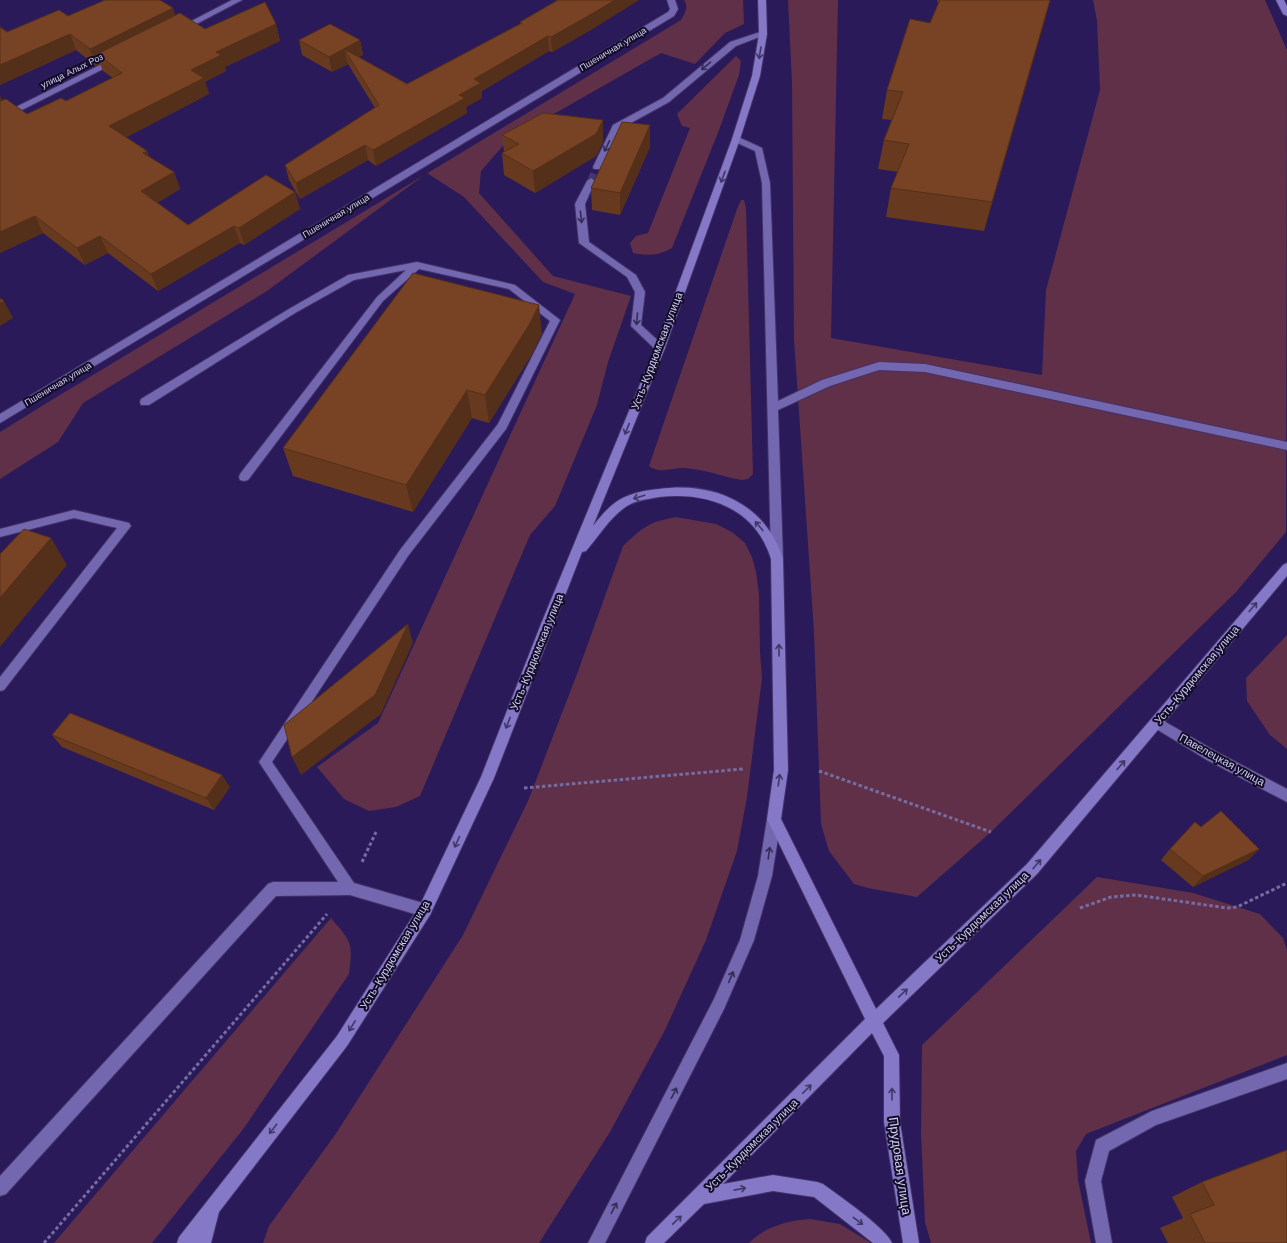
<svg xmlns="http://www.w3.org/2000/svg" width="1287" height="1243" viewBox="0 0 1287 1243" font-family="'Work Sans',sans-serif">
<style>
.green{fill:#5f3048}
.lines{fill:none;stroke-linecap:round;stroke-linejoin:round}
.minor-tunnel{stroke:#433571;stroke-width:8;stroke-dasharray:8 4.5;stroke-linecap:butt}
.minor-casing{stroke:#433269;stroke-width:2}
.major-casing{stroke:#433269;stroke-width:2}
.path{stroke:#766ca0;stroke-width:3;stroke-dasharray:3.5 2.5;stroke-linecap:butt}
.minor{fill:#7368af;fill-rule:evenodd}
.major{fill:#8478c7;fill-rule:evenodd}
.wall{fill:#673a1f}
.shaded-wall{fill:#542f19}
.building{fill:#784324;stroke:#542f19}
.oneway{stroke:#403767}
.oneway2{stroke:#342c57}
.labels{text-anchor:middle;dominant-baseline:central;stroke-width:4;stroke-linejoin:round;paint-order:stroke}
.far-street-label{font-size:9px;fill:#d3cff6;stroke:#120c27}
.street-label{font-size:11px;fill:#d3cff6;stroke:#120c27}
.near-street-label{font-size:13px;fill:#d3cff6;stroke:#120c27}
</style>
<rect width="100%" height="100%" fill="#2a1a59"/>
<path class="green" d="M684 0H743L744 24 725 33 695 64 661 53 508 140 481 171 479 193 553 276 631 296 608 362 597 405 555 506 530 535 420 796 396 807 369 811 344 799 317 767 378 723 575 294 543 282 464 197 427 173 267 291 83 403 58 442 0 479V432L50 401 681 20C685 13 689 7 684 0Z
M788 0H838L831 338 1042 375 1046 290 1100 90 1097 21 1093 0H1265L1287 50 1286 532 1237 591 991 832 917 897 868 888 854 884 829 851 821 824 814 632 794 339 792 83Z
M736 56 741 61 739 75 719 130 672 248C657 256 649 256 633 253L630 243 636 236 648 233 690 128 682 126 677 114Z
M741 200H744L746 208 753 474 748 479 742 480C723 477 705 469 684 468 672 468 659 474 649 466L737 209Z
M676 517 716 524 732 532 745 543 752 557 756 572 759 594 760 652 762 678 747 797 737 851 706 940 665 1030 610 1132 539 1243H263L269 1226 335 1135 463 935 528 801 577 674 623 546C643 527 649 522 676 517Z
M1287 635V749L1270 735 1247 701 1246 678Z
M1097 877 1193 893 1260 914 1283 938 1287 950V1055L1086 1134 1076 1151 1078 1180 1091 1243H931L925 1222 921 1133 922 1045Z
M331 918C352 943 353 942 349 974L244 1128 152 1243H54Z
M810 1219 840 1224 871 1243H749C764 1227 789 1220 810 1219Z"/>
<g class="lines">
<path class="minor-tunnel" d="M591 181 597 167"/>
<g class="minor-casing">
<path id="minor" d="M232 0H242L183 31H180L176 29Z
M667 0H675L678 9 674 16 0 423V414L668 12 670 9Z
M760 32H766L767 34 736 46 669 102 620 129 600 169H594L593 167 613 125 663 98 730 42Z
M112 59H118L119 61 0 121V115Z
M736 136 762 148 770 183 778 401 822 380 879 362 925 364 1287 442V450L925 372 879 370 830 386 778 410 783 559 781 562 777 564 773 562 771 559 762 183 755 151 733 141 732 139 733 137Z
M591 178 595 181 585 204 589 242 636 275 645 292 641 325 664 346 665 348 664 350H656L631 326 635 292 627 277 579 243 575 204 587 181Z
M417 262 515 285 560 320 506 429 408 556 272 762 354 883 430 905 432 910 430 915 425 917 350 895 276 896 6 1194 0 1196V1176L268 884 273 882H338L259 762 400 550 498 424 550 321 509 289 419 269 383 301 248 480 244 481 240 480 239 477 240 474 377 297 406 270 354 280 295 313 149 405H141L140 402 141 399 289 309 348 275Z
M74 510 125 522 129 523 131 526 4 690 0 691V677L117 528 74 518 0 537V529Z
M1157 717 1217 752 1287 789V802L1207 760 1153 727 1151 723 1153 719Z
M774 813 779 815 781 819 772 876 754 940 724 1009 605 1243H588L714 999 740 940 758 876 767 819 769 815Z
M1287 1063V1079L1156 1125 1109 1151 1101 1181 1112 1243H1096L1085 1181 1096 1140 1152 1111Z"/>
</g>
<g class="major-casing">
<path id="major" d="M758 0H766L767 34 760 76 740 139 665 348 593 526C600 517 608 507 619 500 631 493 646 490 659 489 714 481 766 504 783 559L788 770 781 819 876 1009 1027 864 1283 565 1287 563V576L1037 874 883 1023 899 1055 900 1122 919 1243H903L884 1122V1056L872 1033 723 1184 773 1175 817 1182 823 1184C839 1196 885 1227 892 1243H873L814 1197 773 1191 704 1204 664 1243H645L647 1237 865 1019 767 819 774 770 771 559C756 509 708 491 659 497 648 499 637 500 627 506 610 517 599 536 586 551L582 552 494 778 430 915 347 1046 219 1212 211 1243H177L179 1237 337 1036 420 905 481 777 541 624 655 348 732 139 752 76 759 34Z
M1276 0H1284L1287 6V16L1283 14Z"/>
</g>
<path class="path" d="M819 771 991 832
M524 788 743 769
M362 862 376 832
M1080 908 1111 897 1136 895 1227 908 1237 907 1287 883
M44 1243 327 914"/>
<use href="#minor" class="minor"/>
<use href="#major" class="major"/>
</g>
<path class="wall" d="M937 0H1050L984 231 886 217 891 188 898 172 878 169 884 140 892 120 882 119 887 90 930 23 938 4Z
M68 16H175L205 29 276 24 280 41 225 67 226 71 205 82 209 94 126 137 147 151 149 157 174 172 180 189 157 203 188 225 295 192 300 209 244 245 240 243 158 291 108 253 85 265 43 233 0 253V96L2 101 27 114 66 101 113 78 103 71 100 64 96 66 76 50 0 85V27L7 32Z
M520 22 596 27 552 52 549 51 482 91V98L466 107 467 113 376 166 368 160 300 199 289 180 285 165 375 108 348 64 332 72 302 55 299 40H360L363 55 359 57 407 84 520 24Z
M603 120V142L596 156 535 193 504 175 502 153 504 152 502 135Z
M650 147 620 215 592 210 591 188Z
M542 333 532 354 489 423 472 418 413 512 293 476 283 448Z
M52 735 230 787 214 810 62 747Z
M1201 827 1259 849 1248 860 1193 887 1161 860 1170 849Z
M1202 1182 1287 1243H1168L1160 1228 1183 1218 1172 1197Z"/>
<path class="shaded-wall" d="M615 0H639L596 27 552 52 551 37Z
M1050 0 1045 20 984 231 992 202Z
M173 8 178 25 97 54 100 64 96 66 90 49Z
M276 24 280 41 225 67 226 71 205 82 209 94 116 143 109 126 191 70 216 52Z
M70 34 76 50 0 85V65Z
M548 36 549 51 482 91V98L466 107 467 113 376 166 373 150 459 95 474 79Z
M360 40 363 55 352 61 344 49 348 64 332 72 329 57Z
M0 96 7 110 0 113Z
M603 120V142L596 156 535 193 533 171Z
M650 125V147L620 215V193Z
M365 145 368 160 300 199 296 183Z
M147 151 154 168 143 153Z
M174 172 180 189 147 208 141 191Z
M295 192 300 209 244 245 239 228Z
M35 216 43 233 0 253V232Z
M234 226 240 243 158 291 151 274Z
M100 236 108 253 85 265 77 248Z
M4 301 13 318 0 326V304Z
M539 305 542 333 532 354 489 423 485 395Z
M467 390 472 418 413 512 406 485Z
M51 538 67 565 0 647V598Z
M408 624 413 643 381 714 301 775 292 757Z
M222 775 230 787 214 810 206 798Z
M1259 849 1248 860 1193 887 1203 876Z"/>
<path class="building" d="M105 0H160L173 8 90 49 70 34 0 65V27L7 32 59 10 68 16Z
M558 0H615L595 12 551 37 548 36 474 79 481 83 459 95 465 98 373 150 365 145 296 183 285 165 379 105 344 49 407 84 522 23 520 22Z
M940 0H1050L992 202 891 188 909 144 884 140 903 92 887 90 910 19 930 23Z
M265 2 276 24 216 52 221 55 191 70 204 78 109 126 147 151 143 153 174 172 141 191 188 225 266 175 295 192 239 228 234 226 151 274 100 236 77 248 35 216 0 232V101L6 99 27 114 61 98 66 101 122 73 97 54 180 13 205 29Z
M330 24 360 40 329 57 299 40Z
M543 113 603 120 596 134 533 171 502 153 519 144 502 135Z
M622 122 650 125 620 193 591 188Z
M413 273 539 305 529 325 485 395 467 390 406 485 283 448Z
M0 298 4 301 0 304Z
M24 529 51 538 0 598V554Z
M408 624 375 695 292 757 284 725Z
M70 713 222 775 206 798 52 735Z
M1221 811 1259 849 1203 876 1170 849 1195 822 1201 827Z
M1287 1150V1243H1205L1190 1214 1214 1205 1202 1182Z"/>
<defs><path id="oneway-shaft" d="M-6 0H5M1.5-3L5.5 0L1.5 3" fill="none" stroke-width="1.6" stroke-linecap="round" stroke-linejoin="round"/></defs>
<g class="oneway">
<use href="#oneway-shaft" transform="translate(760 53) rotate(99)"/>
<use href="#oneway-shaft" transform="translate(723 177) rotate(110)"/>
<use href="#oneway-shaft" transform="translate(627 429) rotate(112)"/>
<use href="#oneway-shaft" transform="translate(639 497) rotate(163)"/>
<use href="#oneway-shaft" transform="translate(759 526) rotate(-130)"/>
<use href="#oneway-shaft" transform="translate(1253 607) rotate(-50)"/>
<use href="#oneway-shaft" transform="translate(779 650) rotate(-91)"/>
<use href="#oneway-shaft" transform="translate(508 723) rotate(111)"/>
<use href="#oneway-shaft" transform="translate(1121 765) rotate(-49)"/>
<use href="#oneway-shaft" transform="translate(779 780) rotate(-82)"/>
<use href="#oneway-shaft" transform="translate(457 842) rotate(115)"/>
<use href="#oneway-shaft" transform="translate(1037 864) rotate(-50)"/>
<use href="#oneway-shaft" transform="translate(903 993) rotate(-44)"/>
<use href="#oneway-shaft" transform="translate(352 1026) rotate(122)"/>
<use href="#oneway-shaft" transform="translate(807 1089) rotate(-45)"/>
<use href="#oneway-shaft" transform="translate(892 1094) rotate(-90)"/>
<use href="#oneway-shaft" transform="translate(273 1129) rotate(128)"/>
<use href="#oneway-shaft" transform="translate(740 1189) rotate(-11)"/>
<use href="#oneway-shaft" transform="translate(677 1220) rotate(-44)"/>
<use href="#oneway-shaft" transform="translate(858 1221) rotate(37)"/>
</g>
<g class="oneway2">
<use href="#oneway-shaft" transform="translate(706 66) rotate(140)"/>
<use href="#oneway-shaft" transform="translate(607 146) rotate(116)"/>
<use href="#oneway-shaft" transform="translate(581 217) rotate(84)"/>
<use href="#oneway-shaft" transform="translate(637 319) rotate(95)"/>
<use href="#oneway-shaft" transform="translate(769 853) rotate(-82)"/>
<use href="#oneway-shaft" transform="translate(731 977) rotate(-67)"/>
<use href="#oneway-shaft" transform="translate(674 1093) rotate(-63)"/>
<use href="#oneway-shaft" transform="translate(614 1208) rotate(-63)"/>
</g>
<g class="labels">
<g class="far-street-label">
<text transform="translate(613 49) rotate(-31)">Пшеничная улица</text>
<text transform="translate(72 71) rotate(-26)">улица Алых Роз</text>
<text transform="translate(336 216) rotate(-31)">Пшеничная улица</text>
<text transform="translate(58 384) rotate(-31)">Пшеничная улица</text>
</g>
<g class="street-label">
<text transform="translate(657 351) rotate(-69)">Усть-Курдюмская улица</text>
<text transform="translate(537 652) rotate(-68)">Усть-Курдюмская улица</text>
<text transform="translate(1197 675) rotate(-50)">Усть-Курдюмская улица</text>
<text transform="translate(1222 760) rotate(29)">Павелецкая улица</text>
<text transform="translate(982 917) rotate(-44)">Усть-Курдюмская улица</text>
<text transform="translate(395 955) rotate(-59)">Усть-Курдюмская улица</text>
<text transform="translate(752 1145) rotate(-45)">Усть-Курдюмская улица</text>
</g>
<g class="near-street-label">
<text transform="translate(900 1166) rotate(82)">Прудовая улица</text>
</g>
</g>
</svg>
